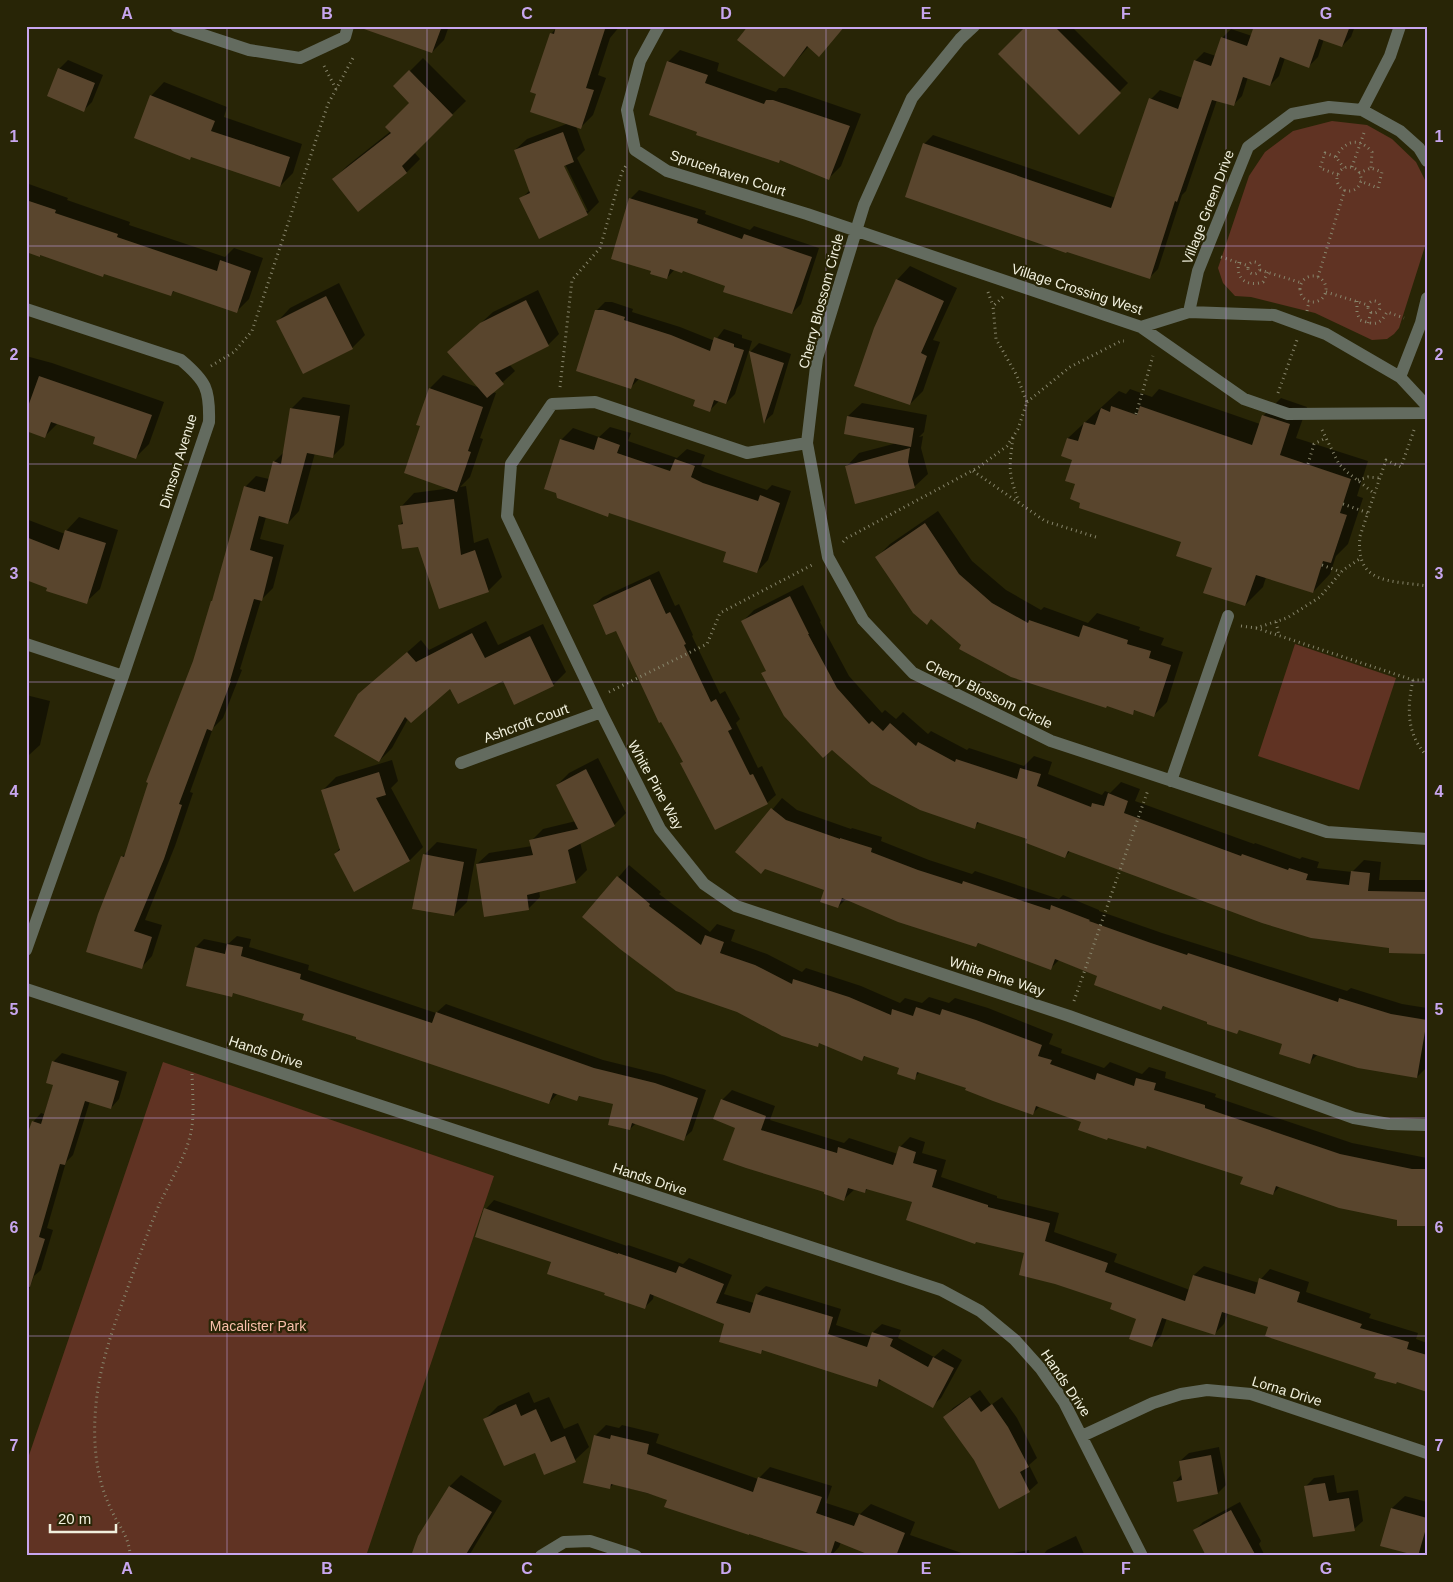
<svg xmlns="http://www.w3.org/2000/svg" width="1453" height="1582" viewBox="0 0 1453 1582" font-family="Arial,sans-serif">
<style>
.green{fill:#603323}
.shadow{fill:#0007;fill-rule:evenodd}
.building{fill:#59452d}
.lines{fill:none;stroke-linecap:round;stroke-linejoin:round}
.path{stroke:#87856c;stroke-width:3;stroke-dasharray:1 4;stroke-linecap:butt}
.minor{stroke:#636b5f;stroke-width:12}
.grid{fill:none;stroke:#c8a6ef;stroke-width:1;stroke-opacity:0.55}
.labels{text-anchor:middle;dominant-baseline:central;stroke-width:4.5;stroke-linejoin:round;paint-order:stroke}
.street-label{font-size:14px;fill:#f1f0de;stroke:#282506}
.park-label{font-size:14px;fill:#fac0ab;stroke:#282506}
.neatline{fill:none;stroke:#c8a6ef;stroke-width:2}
.grid-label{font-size:16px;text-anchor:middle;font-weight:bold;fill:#c8a6ef}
</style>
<rect width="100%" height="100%" fill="#282506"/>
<path class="green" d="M1332 121 1367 125 1392 139 1416 162 1427 184V240L1399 328 1394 334 1387 339 1372 340 1315 313 1251 297 1235 296 1223 283 1218 268 1249 176 1265 152 1293 131Z
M1295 644 1396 678 1359 790 1258 756Z
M163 1062 494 1176 366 1556H26V1464Z"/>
<path class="shadow" d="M398 26H449L444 40 432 52Z
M558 26H620L610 38 598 75 606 78 593 115 581 127 576 126 585 150 577 158 599 202 587 214 521 199 530 190 515 150 527 139 569 123 551 34ZM563 160 588 211H585L560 161Z
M749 26H845L819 55 809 46 784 75Z
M1027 26H1071L1128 83 1079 133Z
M1255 26H1355L1351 37 1342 46 1324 39 1318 57 1309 66 1285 58 1279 76 1270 85 1248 77 1242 96 1233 105 1217 100 1186 191 1182 195 1158 269 1149 278 924 144 933 135 1116 198 1151 99 1160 90 1183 98 1195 61 1204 52 1216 56 1222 38 1231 29 1252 36Z
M680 50 719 63 717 71 776 92 779 88H786L861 114 841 166 829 178 781 159 698 131 668 62Z
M423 58 466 101 414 152 420 159 407 172 358 210 333 180 347 166 391 131 411 103 395 86Z
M68 60 103 75 92 102 84 110 59 69Z
M164 82 227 107 224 117 302 144 293 173 280 186 151 96Z
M26 183 68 198 67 200 130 222 129 225 225 257 234 248 263 258 249 299 237 311 175 290 171 295 105 273 103 275 26 250Z
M639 190 706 211 705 214 750 230 754 226 819 248 801 304 792 313 727 286 683 270 675 269 667 278 630 199Z
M910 266 957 288 933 340 940 342 923 391 910 404 897 280Z
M339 283 365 335 352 348 277 322 290 308Z
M538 290 559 334 548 345 509 364 515 371 492 392 496 393 480 438 483 439 470 477 460 487 466 486 474 543 488 538 502 577 488 591 419 546 400 525 403 521 401 507 414 493 452 488 421 425 430 388 443 375 480 388 449 352 493 312Z
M605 302H612L633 309 632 312 680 327 715 341 724 329 742 335V338L752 341 735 394 726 403 719 401 710 410 696 399 639 379 631 387 596 311Z
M759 343 791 354 773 414 765 421 750 352Z
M26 356 52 363 164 402 149 444 136 457 96 437 58 423 45 436 26 430Z
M1130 389 1152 397 1159 389 1260 424 1263 416 1281 398 1307 407 1296 438 1368 461 1357 496 1363 498 1348 544 1336 556 1330 574 1313 592 1266 577 1263 587 1245 605 1213 567 1182 542 1082 502 1077 483 1074 459 1062 455 1068 438 1119 391 1126 394Z
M303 397 350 405 344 445 333 456 315 453 299 511 288 523 266 517 260 539 284 545 273 588 261 600 240 669 242 670 223 718 213 728 190 792 193 793 175 846 145 920 162 925 152 956 141 968 88 951 122 857 127 852 194 662 214 599 245 487 256 476 269 479 274 462 284 452 291 409Z
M862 403 927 415 924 432 919 437 923 436 921 448 928 474 914 487 846 467 859 453 897 443 848 416Z
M610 427 631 433 628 441 677 458 687 449 705 455 701 466 715 472 767 490 772 485 791 491 768 560 757 572 728 552 611 512 607 515 561 440 573 428 599 437Z
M938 511 972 561 1006 590 1041 610 1044 607 1088 623 1097 613 1140 627 1139 630 1164 638 1161 645 1183 652 1167 702 1154 715 1136 709 1132 713 963 645 877 557 890 544Z
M79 517 118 530 100 589 86 602 26 579V519L65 534 66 531Z
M659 571 675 606 679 604 693 635 692 636 720 694 725 691 740 719 736 723 758 768 762 766 776 795 767 803 684 761 616 629 594 605 603 597Z
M803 585 821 621 820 622 849 676 882 713 885 710 896 719 903 712 928 734 931 731 967 750 969 748 1024 766 1034 756 1052 762 1048 774 1102 795 1105 791 1110 793 1121 782 1140 789 1135 801 1254 844 1255 843 1300 859 1302 857 1319 862 1317 868 1352 872 1364 860 1381 862 1379 880H1427V949L1391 947 1070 851 1065 857 1029 838 980 822 974 827 763 674 767 670 742 622 754 610Z
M486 621 498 645 543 624 566 672 553 685 503 679 451 687 408 719 392 748 379 761 359 695 421 640 429 650Z
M26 695 50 701 40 745 29 755 26 754Z
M598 758 626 813 614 825 580 842 587 870 575 882 539 890 540 897 528 909 477 864 489 853 532 846 531 841 543 829 576 821 557 785 569 773Z
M392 760 398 781 391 788 423 847 410 860 355 890 335 854 340 848 323 790 336 777Z
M782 798 797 810 851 829 852 828 882 837 881 841 929 860 972 874 975 871 1059 899 1063 895 1099 910V911L1162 933 1347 991 1351 988 1402 1004 1427 1008V1067L1417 1077 1318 1054 1309 1063 1283 1044 1240 1029 1237 1033 1164 1006 1161 1009 1098 976 1059 960 1051 968 979 943 976 946 846 899 838 907 825 889 737 852Z
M437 842 477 849 467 902 454 915 424 855Z
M629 865 661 892 659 894 710 932 717 924 735 930 731 941 767 954 802 972 806 968 861 986 900 1003 905 998 922 1003 929 997 949 1003 955 998 988 1008 1053 1034 1049 1044 1062 1049 1061 1053 1104 1068 1110 1062 1142 1074 1149 1067 1166 1072 1165 1078 1216 1094 1215 1097 1352 1143 1427 1158V1225L1399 1219 1280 1186 1273 1194 1244 1176 1148 1145 1146 1148 1082 1121 1040 1106 1033 1113 967 1088 920 1072 914 1078 901 1067 866 1055 862 1060 821 1042 817 1045 584 917Z
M237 936 251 939 249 947 309 965 308 970 436 1013 446 1004 603 1060 664 1075 706 1090 692 1131 683 1139 636 1123 630 1129 615 1103 581 1095 576 1100 558 1093 549 1103 358 1036 305 1013 235 992 231 995 196 947 204 939 228 944Z
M62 1053 127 1072 119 1099 111 1108 90 1101 73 1155 66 1162 47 1228 53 1230 41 1270 34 1276 26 1298V1142L33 1122 41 1113 44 1114 54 1084 53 1062Z
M732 1090 775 1106 770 1120 844 1143 849 1138 898 1154 900 1147 910 1137 925 1142 922 1153 946 1160 941 1177 997 1196V1198L1059 1213 1054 1232 1117 1254 1114 1262 1190 1290 1194 1275 1204 1266 1259 1283 1261 1279 1270 1269 1309 1282 1306 1292 1371 1314 1369 1318 1418 1333 1416 1339 1427 1343V1390L1398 1381 1396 1383 1377 1372 1269 1326 1228 1313 1224 1324 1215 1333 1167 1318 1161 1336 1151 1346 1138 1318 1026 1252 913 1202 868 1188 865 1192 854 1190 844 1199 826 1191 736 1127 722 1100Z
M494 1200 627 1246 628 1245 683 1264 689 1258 732 1275 724 1294 754 1303 757 1294 766 1286 841 1309 836 1325 872 1337 873 1332 882 1324 901 1330 898 1338 934 1357 943 1349 962 1360 941 1398 932 1406 882 1379 876 1385 764 1349 760 1353 725 1324 654 1294 653 1299 644 1308 606 1292 553 1262 486 1209Z
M980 1390 991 1405 1002 1397 1017 1418 1037 1458 1029 1465 1038 1483 1029 1491 975 1460 945 1417 953 1408Z
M529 1392 534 1403 549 1397 564 1429 578 1423 589 1447 575 1460 535 1451 485 1419 498 1406Z
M606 1425 619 1428 622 1425 659 1434 656 1443 758 1479 770 1467 832 1486 826 1503 860 1514 871 1504 915 1522 910 1535 970 1556H875L841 1542 839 1547 831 1556H822L668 1499 614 1484 609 1488 595 1436Z
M1219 1447 1226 1485 1218 1493 1175 1482 1182 1474 1180 1461 1189 1453Z
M461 1475 502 1501 470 1554 476 1556H412L419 1537 450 1486Z
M1334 1475 1337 1493 1358 1490 1363 1521 1354 1529 1305 1487 1314 1478Z
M1405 1496 1427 1502V1556H1421L1382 1545 1392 1508Z
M1240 1502 1261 1541 1259 1544 1265 1556H1208L1194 1531 1203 1522Z
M1076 1536 1085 1556H1042L1047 1550Z
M1029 1550 1030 1556H997Z"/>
<path class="building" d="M364 26H442L432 53 364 29Z
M556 26H606L586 88 594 90 581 129 530 112 536 94 530 92 550 33 554 34Z
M748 26H845L819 57 807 46 784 77 737 40Z
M1026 26H1054L1121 93 1079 135 998 54Z
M1254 26H1350L1342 47 1319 39 1309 68 1280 57 1270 86 1243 77 1234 106 1212 100 1177 202 1175 201 1150 279 1067 252 1066 253 905 197 923 143 1111 208 1149 98 1178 109 1194 60 1211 66 1221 37 1247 46Z
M667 61 708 75 705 83 764 104 766 100H773L850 126 829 180 780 160 779 163 696 135 697 132 649 115Z
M58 68 95 83 84 112 47 96Z
M409 70 453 115 402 166 407 173 358 212 332 179 391 133 385 127 409 103 393 86Z
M150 95 215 121 211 131 290 157 280 187 191 157 190 160 134 138Z
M563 132 574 162 564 166 588 215 539 239 519 198 530 193 514 150Z
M629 198 698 219 697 223 742 239 744 234 812 257 792 314 723 292 725 286 683 271 682 273 670 269 667 279 650 274 651 271 611 259Z
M26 200 56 210 55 213 118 234 117 237 217 271 220 260 251 271 237 313 173 291 171 296 104 274 103 277 40 255V257L26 252Z
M896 279 944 301 921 353 927 356 910 405 854 386 874 328Z
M326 296 353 349 303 374 276 321Z
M526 300 549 346 495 373 504 384 487 398 447 352 480 323Z
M595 310H603L625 317 624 320 671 335 710 351 714 337 734 344V347L744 350 726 404 714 400 710 412 693 406 695 400 635 378 631 389 576 371Z
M749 351 784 363 764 424Z
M39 376 152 415 136 459 93 444 95 437 51 422 45 438 26 431V412Z
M429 388 483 407 468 451 471 452 457 492 404 473 420 426 416 425Z
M1111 406 1137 415 1140 406 1252 445 1262 415 1290 424 1280 455 1351 479 1340 513 1347 515 1331 563 1323 561 1313 593 1256 575 1245 606 1203 593 1212 568 1176 556 1181 542 1079 508 1080 503 1070 499 1075 484 1065 481 1072 460 1061 456 1067 438 1078 441 1084 422 1095 425 1101 408 1110 412Z
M290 408 340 416 333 458 307 453 288 524 259 516 250 550 273 557 262 601 254 599 230 681H231L212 731 207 729 179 804 182 805 164 859 134 931 152 937 142 969 86 952 98 914 121 856 124 857 148 783 146 782 193 661 211 601H212L244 486 265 492 273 461 281 464Z
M847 416 914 428 911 447 844 434Z
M598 437 620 445 617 453 670 471 675 459 695 466 691 477 703 483 758 501 760 495 780 503 757 573 723 562 726 552 609 513 608 517 557 498 556 493 544 489 560 439 594 450Z
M910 448 908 462 915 488 855 504 845 466Z
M454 499 461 555 475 550 489 592 439 609 418 547 402 549 398 525 403 524 400 506Z
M925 523 959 574 992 603 1028 623 1029 620 1079 637 1083 625 1128 640 1127 644 1151 651 1149 658 1171 665 1154 717 1134 710 1133 715 1107 706 1106 708 1011 677 959 649 961 645 931 619 927 625 913 613 875 557Z
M65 530 106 543 87 604 46 591 47 588 26 580V537L59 550Z
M650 579 666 614 670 612 686 644 684 645 711 702 716 699 732 729 728 731 750 775 753 774 768 804 715 830 680 763 683 762 661 722 659 723 616 631 606 635 593 605Z
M790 596 809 634H808L837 688 869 724 872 721 883 731 890 723 916 746 918 742 955 762 956 759 1017 779 1020 768 1041 774 1037 786 1091 807 1092 803 1104 806 1108 793 1128 801 1124 813 1241 856 1242 854 1288 870 1289 868 1308 874 1306 880 1349 885 1351 871 1370 873 1368 891 1427 892V954L1389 953V948L1311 938 1262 923 1068 851 1065 858 1026 843 1027 839 977 822 975 829 920 810 871 784 832 750 823 758 784 716 761 673 766 671 741 621Z
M472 633 485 658 530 636 554 686 514 705 503 681 458 704 450 689 411 723 405 717 379 762 334 736 358 694 407 652 416 662Z
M586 769 615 826 568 850 576 883 527 895 529 910 484 917 476 864 533 855 529 840 578 829 556 785Z
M379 772 386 795 376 798 410 861 354 892 334 854 340 850 321 790Z
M771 808 786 820 840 839V838L872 848 871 852 918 870 962 884 963 881 1050 910 1051 905 1090 920 1089 921 1151 943 1187 955 1188 953 1338 1002 1339 998 1391 1014 1427 1020 1417 1078 1358 1068 1313 1054 1310 1064 1279 1054 1282 1044 1239 1030 1237 1034 1207 1024V1022L1163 1006 1161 1010 1094 985 1097 976 1055 959 1051 970 978 943 976 947 898 922 842 898 838 908 820 902 824 890 765 869 761 874 735 852Z
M423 854 464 862 454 916 412 909Z
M617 876 650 904 649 906 701 945 705 935 724 942 720 953 755 965 792 984 793 979 849 997 891 1015 892 1009 913 1016 916 1007 940 1015 942 1009 976 1020 1042 1045 1038 1056 1052 1060 1050 1064 1095 1080 1097 1073 1134 1086 1136 1078 1156 1083 1154 1090 1205 1105V1108L1340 1154 1412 1169H1427V1226H1397V1220L1339 1208 1276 1186 1273 1195 1240 1184 1243 1177 1193 1161 1147 1146 1146 1149 1108 1138 1107 1140 1078 1130 1081 1122 1036 1106 1033 1115 993 1101 965 1090 966 1088 917 1072 915 1080 897 1074 899 1068 864 1056 862 1061 819 1043 818 1047 782 1036 737 1012 676 991 620 949 582 917Z
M227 944 243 947 241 956 301 974 300 979 432 1023 436 1012 594 1068 655 1083 698 1098 684 1141 632 1123 630 1130 608 1125 613 1104 579 1096 577 1101 553 1093 549 1104 356 1039V1037L302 1020 304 1014 233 993 232 997 186 986 195 947 225 954Z
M52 1061 119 1081 111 1109 85 1101 65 1165 60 1164 39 1237 45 1239 30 1287 26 1286V1138L32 1121 41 1124 53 1085 46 1083Z
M721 1099 766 1116 761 1130 837 1153 838 1147 893 1165 899 1146 916 1152 913 1163 937 1170 932 1187 988 1205V1207L1050 1223 1045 1241 1108 1263 1105 1272 1185 1301 1193 1275 1255 1294 1259 1278 1300 1292 1297 1302 1362 1324 1360 1328 1409 1342 1407 1349 1427 1355V1392L1397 1382 1396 1384 1374 1378 1376 1373 1265 1336 1268 1327 1222 1312 1215 1335 1162 1318 1152 1347 1129 1339 1136 1319 1110 1309 1112 1303 1055 1284 1019 1275 1024 1253 976 1242 975 1244 906 1220 912 1202 866 1189 865 1193 848 1188 844 1201 824 1194V1192L746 1168 723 1160 735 1128 713 1119Z
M484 1208 618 1254V1253L676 1273 679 1266 724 1284 716 1303 750 1313 756 1294 833 1317 828 1334 867 1347 872 1332 893 1339 890 1346 928 1367 933 1357 954 1368 933 1408 879 1379 877 1387 762 1350 761 1354 719 1342 724 1324 650 1294 645 1309 604 1295 605 1293 547 1274 551 1262 475 1237Z
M970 1397 981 1412 992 1404 1008 1427 1029 1467 1020 1472 1030 1492 999 1509 974 1460 943 1417Z
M516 1404 521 1416 536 1409 551 1442 565 1436 576 1462 544 1475 535 1453 504 1466 483 1419Z
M594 1435 610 1439 611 1435 649 1444 647 1454 753 1492 758 1477 793 1488 822 1497 816 1513 854 1526 859 1514 905 1533 896 1556H872L835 1541 830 1556H818L749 1534V1535L664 1507 667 1500 647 1493 611 1484 610 1489 583 1483Z
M1211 1455 1218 1494 1177 1502 1173 1482 1182 1480 1179 1461Z
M1325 1483 1329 1501 1349 1498 1355 1531 1313 1537 1304 1486Z
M449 1486 492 1512 465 1556H411L418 1536Z
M1391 1508 1427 1518V1525L1418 1556 1380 1546Z
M1231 1510 1256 1556H1206L1193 1530Z"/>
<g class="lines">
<path class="path" d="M324 66 336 89
M1336 157C1345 141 1358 136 1372 152L1371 168
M1352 167 1365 130
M1337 179a12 12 0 1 1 24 0a12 12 0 1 1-24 0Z
M1359 173 1371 168 1382 172 1378 188 1360 181
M1338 175 1320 168 1325 153 1336 157 1344 168
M1221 257 1249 266
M1248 268a6 6 0 1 1 12 0a6 6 0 1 1-12 0Z
M1239 262C1235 279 1247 287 1263 282L1268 272
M1260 270 1302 283
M1300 289a13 13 0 1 1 26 0a13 13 0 1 1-26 0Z
M1318 277 1345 189
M988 292 993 306
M1326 292 1368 305
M1357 301V313L1360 320C1375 325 1379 326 1387 312L1404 318
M1368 307a6 6 0 1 1 12 0a6 6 0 1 1-12 0Z
M1307 311 1309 301
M1368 323 1371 312
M211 366 234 352 252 331 328 104 353 58
M560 387 572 280 600 248 622 172 627 164
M1278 393 1297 340
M1027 402 1070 367 1121 341H1124
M1136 414 1153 356
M1322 430 1339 464 1347 472 1375 494
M1414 430 1401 467 1386 460 1360 536C1355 585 1390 580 1427 586
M1013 438C1009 467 1008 473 1019 502
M1308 464 1314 444 1326 438
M973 471 1045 521 1099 538
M1358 480 1368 477 1380 478
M1343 504 1368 513
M843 542 847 538 979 467 1007 446 1018 429 1027 402 1016 374 996 339 993 306 1003 297
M1322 565 1341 572
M1276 622 1279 636
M1241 626 1256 628 1287 618 1320 597 1343 570 1361 558
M1256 628 1413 680H1427
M1413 680C1407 707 1406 734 1427 756
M609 692 707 644 720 613 812 565
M1074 1001 1148 790
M130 1556C130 1537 117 1524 110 1507 93 1471 92 1428 98 1388 104 1351 118 1314 131 1279 140 1254 149 1229 159 1205 170 1181 186 1157 191 1132 195 1112 192 1090 192 1071"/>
<path class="minor" d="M176 26 249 50 300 58 345 37 348 26
M659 26 640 61 627 110 635 150 667 171 807 214 1141 327 1189 312 1274 315 1326 334 1400 377 1427 406
M974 26 960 39 912 98 864 205 817 358 807 443 828 557 863 620 913 673 1051 741 1327 832 1427 839
M1362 110 1390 56 1400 26
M26 309 181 360C206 381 210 389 209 422L123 676 26 950
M1189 312 1198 271 1248 147 1292 114 1329 107 1362 110 1400 131 1419 148 1427 161
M1141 327 1244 399 1288 414 1427 413
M1400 377 1421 323 1427 298
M807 443 747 453 595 402 552 404 511 464 507 516 601 712 660 829 704 884 736 906 1069 1016 1354 1118 1389 1124 1427 1125
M26 644 123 676
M461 763 601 712
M1171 781 1228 616
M26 989 941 1290 980 1311 1015 1340 1041 1369 1064 1402 1142 1556
M1082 1436 1153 1403 1181 1394 1207 1390 1251 1394 1427 1453
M541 1556 564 1542 590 1541 636 1556"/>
</g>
<path class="grid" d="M227 26V1556M427 26V1556M627 26V1556M826 26V1556M1026 26V1556M1226 26V1556M26 246H1427M26 464H1427M26 682H1427M26 900H1427M26 1118H1427M26 1336H1427"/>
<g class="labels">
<g class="street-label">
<text transform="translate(728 173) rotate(18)">Sprucehaven Court</text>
<text transform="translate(1208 207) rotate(-69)">Village Green Drive</text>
<text transform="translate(1077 289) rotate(18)">Village Crossing West</text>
<text transform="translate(821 301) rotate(-75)">Cherry Blossom Circle</text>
<text transform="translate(178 461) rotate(-73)">Dimson Avenue</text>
<text transform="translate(989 694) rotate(26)">Cherry Blossom Circle</text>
<text transform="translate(526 723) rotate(-20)">Ashcroft Court</text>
<text transform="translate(656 785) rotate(61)">White Pine Way</text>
<text transform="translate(997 976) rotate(18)">White Pine Way</text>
<text transform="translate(266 1052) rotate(18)">Hands Drive</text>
<text transform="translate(650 1179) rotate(18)">Hands Drive</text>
<text transform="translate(1066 1383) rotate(56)">Hands Drive</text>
<text transform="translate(1287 1391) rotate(17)">Lorna Drive</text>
</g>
<g class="park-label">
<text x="258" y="1326">Macalister Park</text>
</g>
</g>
<rect width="1453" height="1582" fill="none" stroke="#282506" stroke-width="55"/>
<path d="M50 1524v8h66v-8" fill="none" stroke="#f1f0de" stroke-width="2.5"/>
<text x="58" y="1524" font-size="15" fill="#f1f0de" stroke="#282506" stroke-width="4" paint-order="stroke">20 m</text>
<rect x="28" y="28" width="1398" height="1526" class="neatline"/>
<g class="grid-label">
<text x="127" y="19">A</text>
<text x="327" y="19">B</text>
<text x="527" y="19">C</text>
<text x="726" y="19">D</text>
<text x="926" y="19">E</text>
<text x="1126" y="19">F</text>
<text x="1326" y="19">G</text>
<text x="14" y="142">1</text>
<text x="1439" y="142">1</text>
<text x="14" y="360">2</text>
<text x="1439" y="360">2</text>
<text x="14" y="579">3</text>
<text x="1439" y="579">3</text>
<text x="14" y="797">4</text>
<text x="1439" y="797">4</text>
<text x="14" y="1015">5</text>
<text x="1439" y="1015">5</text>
<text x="14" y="1233">6</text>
<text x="1439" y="1233">6</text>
<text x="14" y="1451">7</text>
<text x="1439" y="1451">7</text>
<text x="127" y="1574">A</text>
<text x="327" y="1574">B</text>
<text x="527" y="1574">C</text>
<text x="726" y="1574">D</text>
<text x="926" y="1574">E</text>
<text x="1126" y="1574">F</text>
<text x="1326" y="1574">G</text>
</g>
</svg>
